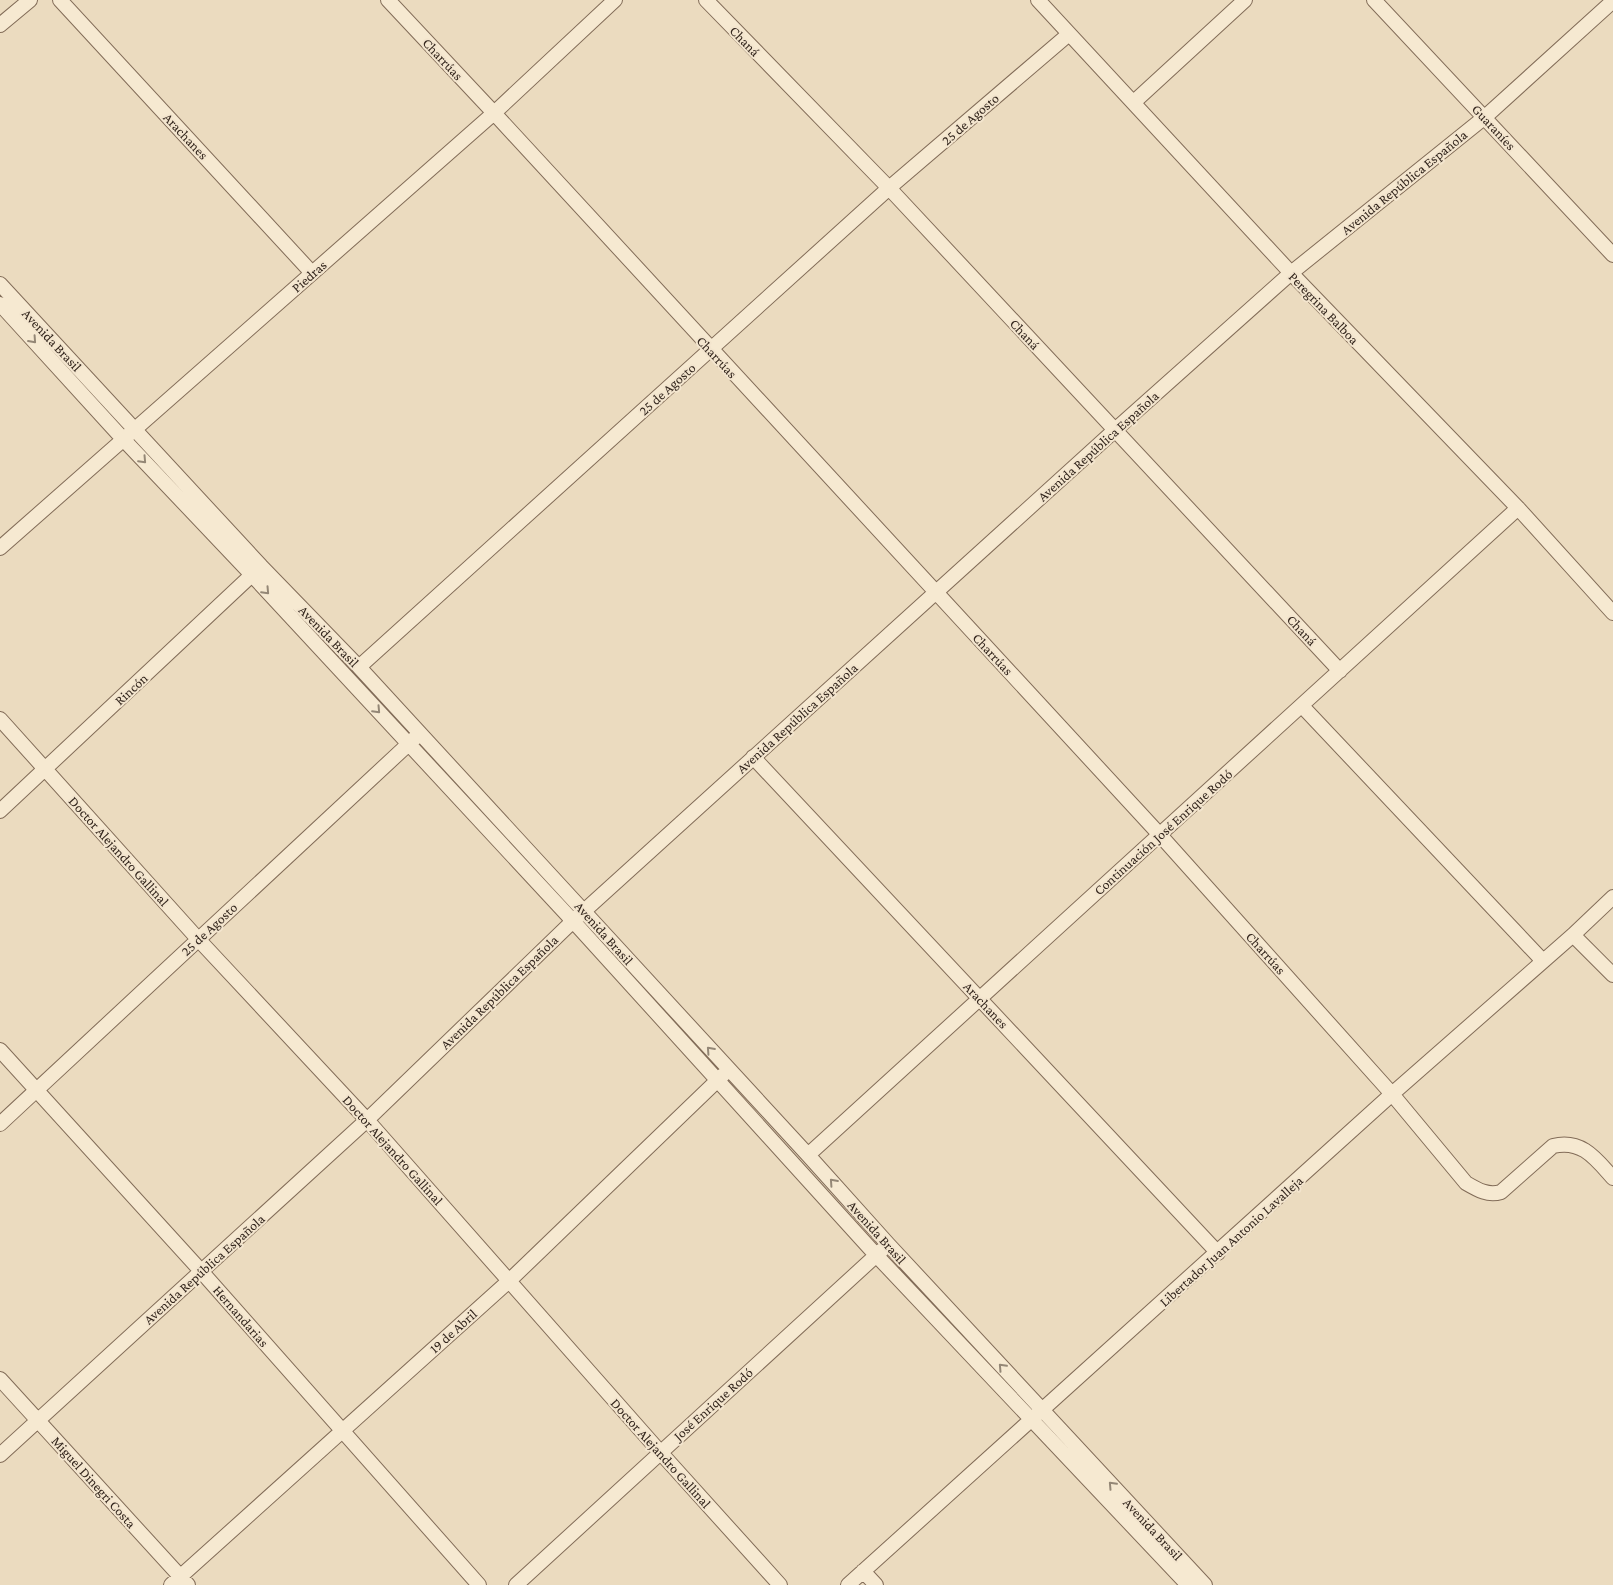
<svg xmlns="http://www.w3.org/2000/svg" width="1613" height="1585" viewBox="0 0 1613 1585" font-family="'Crimson Pro',serif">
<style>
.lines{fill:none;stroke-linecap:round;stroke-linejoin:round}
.street-casing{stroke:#826c58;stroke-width:16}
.street{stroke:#f6e9d1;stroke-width:14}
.oneway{stroke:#948776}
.labels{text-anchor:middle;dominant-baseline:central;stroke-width:4;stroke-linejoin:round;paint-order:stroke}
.street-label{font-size:14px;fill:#32251c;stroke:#f3e5ce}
</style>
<rect width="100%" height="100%" fill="#ebdbbf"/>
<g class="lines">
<g class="street-casing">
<path id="street" d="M60 0 312 273
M388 0 494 113 1160 835 1392 1094 1466 1183C1478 1190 1488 1196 1501 1192L1553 1146C1582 1139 1596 1159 1613 1178
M706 0 889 188 1340 671
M1038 0 1291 273 1518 508 1613 613
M1374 0 1613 255
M0 25 30 0
M1134 102 1245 0
M0 284 261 566 359 667 808 1155 888 1244 1205 1585
M0 304 124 440 252 575 573 921 876 1255 1188 1585
M0 548 494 113 615 0
M359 667 889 188 1069 34
M1302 706 1543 961
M0 719 198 939 367 1120 660 1452 780 1585
M753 757 1218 1253
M0 811 257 570
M1573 935 1613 975
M0 1050 201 1271 479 1585
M0 1124 415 738
M808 1155 1518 508
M0 1379 188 1585
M0 1455 367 1120 573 921 1115 430 1291 273 1485 117 1613 1
M863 1571 876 1585
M171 1585 509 1281 723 1075
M516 1585 882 1250
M848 1585 1392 1094 1573 935 1613 897"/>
</g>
<use href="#street" class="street"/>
</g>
<defs><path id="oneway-chevron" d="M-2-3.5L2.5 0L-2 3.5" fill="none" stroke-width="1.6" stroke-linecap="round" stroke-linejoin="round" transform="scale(1.25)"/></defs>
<g class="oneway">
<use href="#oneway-chevron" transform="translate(33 340) rotate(48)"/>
<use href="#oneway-chevron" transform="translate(143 460) rotate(47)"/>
<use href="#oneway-chevron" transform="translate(266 591) rotate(47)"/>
<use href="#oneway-chevron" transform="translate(377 710) rotate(47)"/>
<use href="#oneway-chevron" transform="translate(710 1050) rotate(-132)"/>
<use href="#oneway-chevron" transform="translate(833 1182) rotate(-132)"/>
<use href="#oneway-chevron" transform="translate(1002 1367) rotate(-133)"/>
<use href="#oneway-chevron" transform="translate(1112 1485) rotate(-133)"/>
</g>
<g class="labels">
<g class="street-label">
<text transform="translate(745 41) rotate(46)">Chaná</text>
<text transform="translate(443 59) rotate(47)">Charrúas</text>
<text transform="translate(970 119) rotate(-41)">25 de Agosto</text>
<text transform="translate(1494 127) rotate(47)">Guaraníes</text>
<text transform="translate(186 136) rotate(47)">Arachanes</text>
<text transform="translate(1404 182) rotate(-39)">Avenida República Española</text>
<text transform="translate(309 276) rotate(-41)">Piedras</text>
<text transform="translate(1324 308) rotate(46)">Peregrina Balboa</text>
<text transform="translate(1025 334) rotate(47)">Chaná</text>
<text transform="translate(52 340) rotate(47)">Avenida Brasil</text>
<text transform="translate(717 357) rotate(47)">Charrúas</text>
<text transform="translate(667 389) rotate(-42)">25 de Agosto</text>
<text transform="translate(1098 446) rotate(-42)">Avenida República Española</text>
<text transform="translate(1302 630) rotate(47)">Chaná</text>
<text transform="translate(329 636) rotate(46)">Avenida Brasil</text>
<text transform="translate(993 654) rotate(47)">Charrúas</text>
<text transform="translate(131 689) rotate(-43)">Rincón</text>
<text transform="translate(797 718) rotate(-42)">Avenida República Española</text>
<text transform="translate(1163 832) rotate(-42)">Continuación José Enrique Rodó</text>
<text transform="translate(119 851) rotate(48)">Doctor Alejandro Gallinal</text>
<text transform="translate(209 929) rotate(-43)">25 de Agosto</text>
<text transform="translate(604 933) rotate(48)">Avenida Brasil</text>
<text transform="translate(1266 953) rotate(48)">Charrúas</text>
<text transform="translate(499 992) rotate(-44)">Avenida República Española</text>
<text transform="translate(986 1005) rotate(47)">Arachanes</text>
<text transform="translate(393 1150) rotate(48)">Doctor Alejandro Gallinal</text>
<text transform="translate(877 1232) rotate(48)">Avenida Brasil</text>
<text transform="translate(1231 1241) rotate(-42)">Libertador Juan Antonio Lavalleja</text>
<text transform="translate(204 1269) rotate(-42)">Avenida República Española</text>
<text transform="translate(241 1316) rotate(49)">Hernandarias</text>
<text transform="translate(453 1331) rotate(-42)">19 de Abril</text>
<text transform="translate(713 1404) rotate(-42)">José Enrique Rodó</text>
<text transform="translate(661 1453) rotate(48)">Doctor Alejandro Gallinal</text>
<text transform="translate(94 1482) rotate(48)">Miguel Dinegri Costa</text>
<text transform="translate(1153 1529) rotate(47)">Avenida Brasil</text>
</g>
</g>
</svg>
